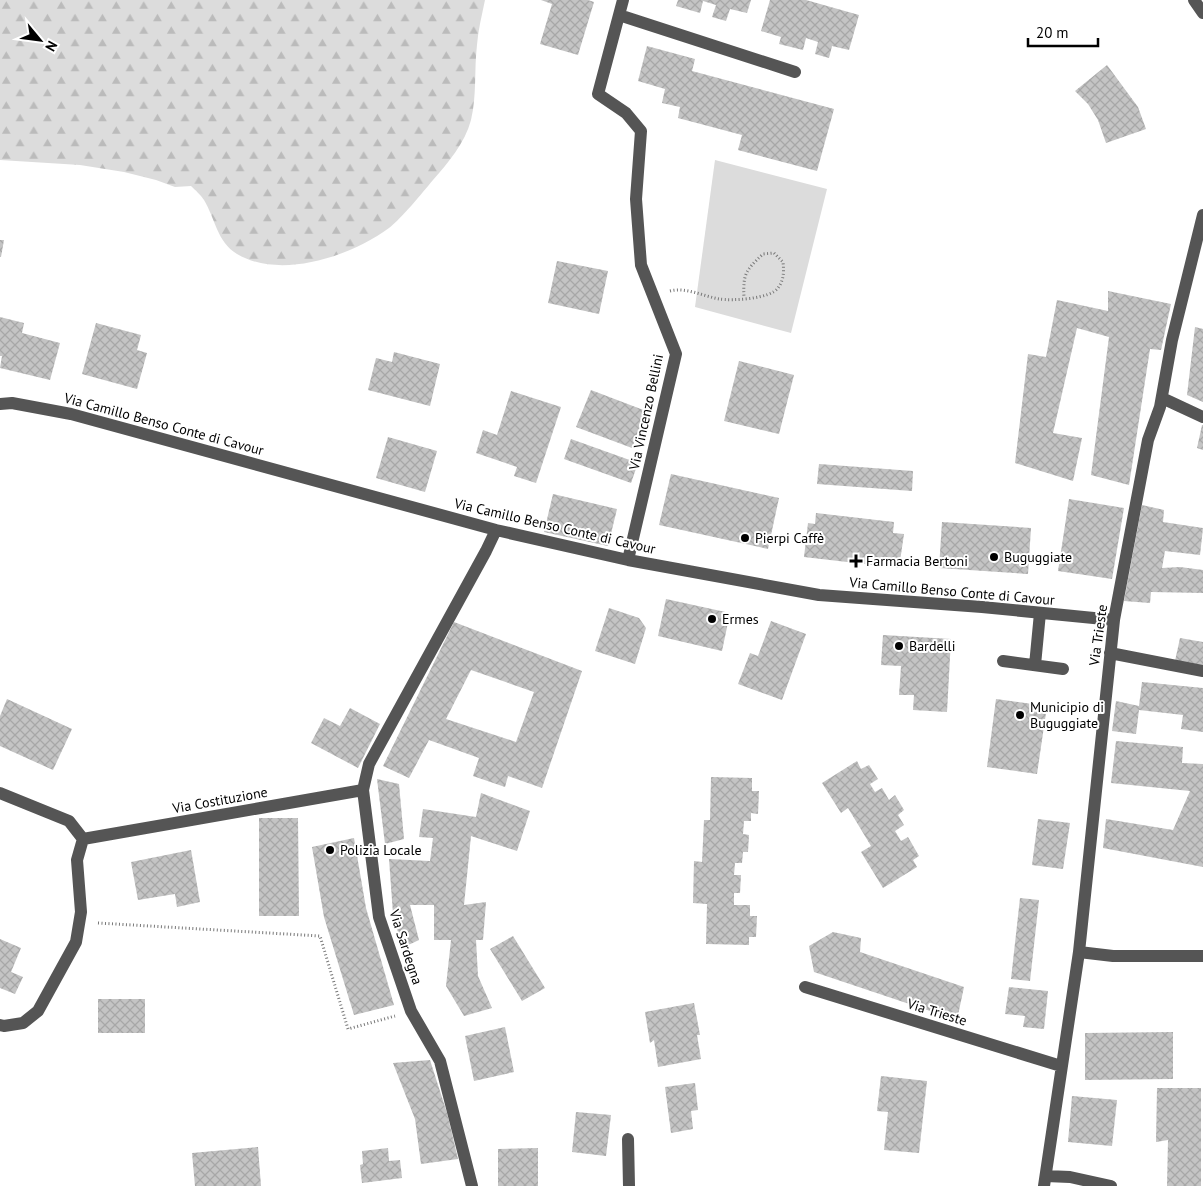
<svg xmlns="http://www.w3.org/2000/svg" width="1203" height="1186" viewBox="0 0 1203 1186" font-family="'PT Sans',sans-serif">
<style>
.forest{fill:url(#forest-firs)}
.park{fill:#dcdcdc}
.building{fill:url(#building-cross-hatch);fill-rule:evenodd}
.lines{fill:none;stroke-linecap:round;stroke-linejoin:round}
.path{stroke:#777;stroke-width:3;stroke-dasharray:1 2.5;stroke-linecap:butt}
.minor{stroke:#555;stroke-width:12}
.poi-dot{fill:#000;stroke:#fff;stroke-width:2}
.labels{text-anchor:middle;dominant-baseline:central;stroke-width:4;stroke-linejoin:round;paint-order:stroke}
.street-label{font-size:14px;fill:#000;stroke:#fff}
.poi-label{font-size:14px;fill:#000;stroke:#fff;text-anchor:start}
</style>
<defs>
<pattern id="forest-firs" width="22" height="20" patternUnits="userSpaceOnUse" patternTransform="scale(1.25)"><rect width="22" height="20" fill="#dcdcdc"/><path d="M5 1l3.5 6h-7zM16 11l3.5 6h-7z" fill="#bbb"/></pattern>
<pattern id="building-cross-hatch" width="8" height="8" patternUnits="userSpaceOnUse" patternTransform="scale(1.25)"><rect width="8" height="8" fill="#c4c4c4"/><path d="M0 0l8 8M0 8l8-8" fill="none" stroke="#a7a7a7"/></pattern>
</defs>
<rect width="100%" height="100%" fill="#fff"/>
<path class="forest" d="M0 0H485C482 15 478 30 477 45 474 70 477 95 471 120 465 143 448 163 433 180 422 193 402 218 389 228 351 256 281 280 237 254 217 242 215 218 204 200 201 195 195 190 191 186L175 187 156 180 124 172 80 165 0 160Z"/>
<path class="park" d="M715 160 827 189 791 333 695 307Z"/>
<path class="building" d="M541 0H588L594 2 578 55 540 44 552 4Z
M678 0H751L747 13 730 9 726 21 712 17 716 5 703 1 700 13 676 6Z
M770 0H806L859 15 849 50 832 46 829 58 815 54 818 42 806 38 803 50 779 44 781 37 761 31Z
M647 46 695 59 692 71 834 109 817 171 738 150 742 135 678 118 680 107 662 103 665 89 638 81Z
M1107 65 1138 107 1146 129 1106 143 1098 120 1088 104 1075 91Z
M0 240H4L1 257H0Z
M557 261 608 271 599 314 548 303Z
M1108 291 1171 304 1161 350 1150 349 1129 485 1091 475 1109 337 1077 328 1053 433 1082 438 1073 481 1015 463 1028 354 1046 357 1057 300 1108 311Z
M0 317 24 323 22 333 60 343 50 380 0 368 2 356H0Z
M96 323 141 335 137 350 147 353 137 389 82 374Z
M1195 327 1203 329V402L1187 395Z
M394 352 440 364 430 406 368 390 376 358 392 362Z
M739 361 794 375 779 434 724 421Z
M591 390 646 411 632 448 576 427Z
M511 391 561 407 536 483 514 476 517 467 476 453 483 430 497 435Z
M1202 425H1203V450L1197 448Z
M388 437 437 451 425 492 376 478Z
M571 439 638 463 631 483 564 459Z
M819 464 913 471 912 491 817 484Z
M671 474 779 498 768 549 659 525Z
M553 494 617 509 608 546 544 532Z
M1069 499 1124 508 1112 579 1058 571Z
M1142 505 1164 510 1163 522 1203 528 1200 555 1165 551 1162 568 1180 567 1203 570V593L1151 592 1150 603 1124 601Z
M816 513 894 522 893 533 904 534 899 568 804 557 808 523 815 524Z
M942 522 1031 528 1028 574 939 568Z
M666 599 730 613 722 651 658 636Z
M609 608 639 618 646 628 635 664 595 651Z
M771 621 806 634 782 700 738 684 750 653 758 656Z
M454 622 582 671 542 788 508 776 505 787 473 776 479 758 429 740 409 778 383 766ZM471 670 534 692 516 742 446 719Z
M883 635 951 639 947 712 913 710 914 695H899L901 666 881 665Z
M1180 638 1203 642V667L1175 661Z
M1142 682 1203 688V732L1181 729 1183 715 1139 710 1136 734 1112 731 1116 701 1139 706Z
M7 699 72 729 53 770 0 746V716Z
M996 699 1047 706 1037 774 987 767Z
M350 708 380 724 358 768 311 743 324 718 340 726Z
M1116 741 1183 747 1182 763 1203 764V867L1103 848 1106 819 1173 830 1190 791 1111 783Z
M857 761 861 769 869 765 878 779 870 784 875 792 882 788 889 800 895 795 904 810 898 815 904 825 895 831 901 841 908 837 919 856 913 860 917 867 883 888 861 852 871 846 848 808 841 813 822 783Z
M711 777 752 778V791H759L758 814 751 813V821H744L743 834 749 835 748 852H743L742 863H735L734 875H741L740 893H734V905H750V916H757L756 937H749V945L706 944 707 904 693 903 694 861 702 862 704 820H710Z
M377 779 399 784 404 839 385 844Z
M481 793 530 811 517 851 471 836 464 905 486 902 483 940H476L478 976 492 1008 464 1016 446 986 451 940H434V905H410L419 940 402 948 393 914 389 859 430 861 433 838 419 837 423 809 476 817Z
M259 818H298L299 916H259Z
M1038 819 1070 823 1063 869 1032 865Z
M354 838 366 908 394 1005 354 1015 324 917 312 847Z
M191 850 200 902 177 907 175 894 138 900 131 862Z
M1020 898 1039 900 1030 981 1011 979Z
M833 932 861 938 860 952 964 987 957 1020 814 972 809 946Z
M513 936 545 988 522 1001 490 949Z
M0 939 21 948 11 972 23 977 15 994 0 988Z
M1009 987 1048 991 1044 1029 1023 1027 1025 1016 1005 1014Z
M98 999H145V1033H98Z
M694 1003 700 1035H697L701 1059 658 1067 654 1040 650 1043 645 1012Z
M505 1027 514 1072 474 1081 465 1036Z
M1173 1032V1079L1085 1080V1033Z
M430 1060 447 1113 458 1159 421 1164 415 1119 393 1063Z
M881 1076 927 1081 919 1153 884 1150 888 1112 877 1111Z
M695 1083 698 1110 691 1111 693 1129 671 1133 665 1087Z
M1157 1088H1201V1186H1167L1168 1140 1156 1142Z
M1072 1096 1117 1100 1112 1146 1068 1142Z
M576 1112 611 1115 606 1156 572 1152Z
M258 1147 261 1186H195L192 1153Z
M388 1148 389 1161 400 1160 402 1178 362 1183 360 1165 363 1164 362 1151Z
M538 1148V1186H498V1149Z"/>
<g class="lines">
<path class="path" d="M670 291C686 287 703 296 719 299 732 301 770 299 778 288 784 280 784 271 783 262L774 253 763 254C745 271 743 274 744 298
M98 923 320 936 348 1029 395 1016"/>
<path class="minor" d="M623 0 598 94 626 113 641 131 636 199 641 265 676 354 628 560
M1194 0 1203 13
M619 15 795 72
M1162 398 1203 417
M0 404 12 403 71 414 496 530 628 560 819 595 982 607 1114 620
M1110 653 1203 671
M1003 661 1063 669
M1035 665 1040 613
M0 793 69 821 83 839 363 790
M1079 952 1113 956H1203
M805 987 1061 1066
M0 1025 4 1026 23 1023 38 1011 76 942 81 912 77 860 83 839
M628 1139 629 1186
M1046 1176 1070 1177 1111 1186
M472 1186 440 1061 411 1011 379 917 363 790 369 764 486 551 496 530
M1044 1186 1079 952 1114 620 1148 440 1160 407 1172 340 1203 215"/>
</g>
<g class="poi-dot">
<circle cx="745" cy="538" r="5"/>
<circle cx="994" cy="557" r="5"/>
<path d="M853.5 553.5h5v5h5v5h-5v5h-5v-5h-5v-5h5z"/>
<circle cx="712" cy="619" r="5"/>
<circle cx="899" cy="646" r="5"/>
<circle cx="1020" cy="715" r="5"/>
<circle cx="330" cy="850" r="5"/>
</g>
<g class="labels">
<g class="street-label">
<text transform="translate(646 412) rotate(-78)">Via Vincenzo Bellini</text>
<text transform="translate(164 424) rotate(15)">Via Camillo Benso Conte di Cavour</text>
<text transform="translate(555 526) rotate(13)">Via Camillo Benso Conte di Cavour</text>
<text transform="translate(952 591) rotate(5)">Via Camillo Benso Conte di Cavour</text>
<text transform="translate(1098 635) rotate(-82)">Via Trieste</text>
<text transform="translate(220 800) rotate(-10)">Via Costituzione</text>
<text transform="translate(406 947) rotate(72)">Via Sardegna</text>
<text transform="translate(937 1012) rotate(17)">Via Trieste</text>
</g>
<g class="poi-label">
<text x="755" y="538">Pierpi Caffè</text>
<text x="1004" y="557">Buguggiate</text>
<text x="866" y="561">Farmacia Bertoni</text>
<text x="722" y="619">Ermes</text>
<text x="909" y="646">Bardelli</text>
<text x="1030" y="707">Municipio di<tspan x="1030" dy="16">Buguggiate</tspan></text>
<text x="340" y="850">Polizia Locale</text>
</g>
</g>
<g transform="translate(40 40) rotate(119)" stroke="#ffffff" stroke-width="4" paint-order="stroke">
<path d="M0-4L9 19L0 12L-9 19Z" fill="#000000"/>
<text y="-8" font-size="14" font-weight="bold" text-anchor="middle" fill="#000000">N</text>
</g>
<path d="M1028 38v8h70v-8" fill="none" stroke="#000000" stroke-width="2.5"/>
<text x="1036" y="38" font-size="15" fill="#000000" stroke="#ffffff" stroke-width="4" paint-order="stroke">20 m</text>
</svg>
